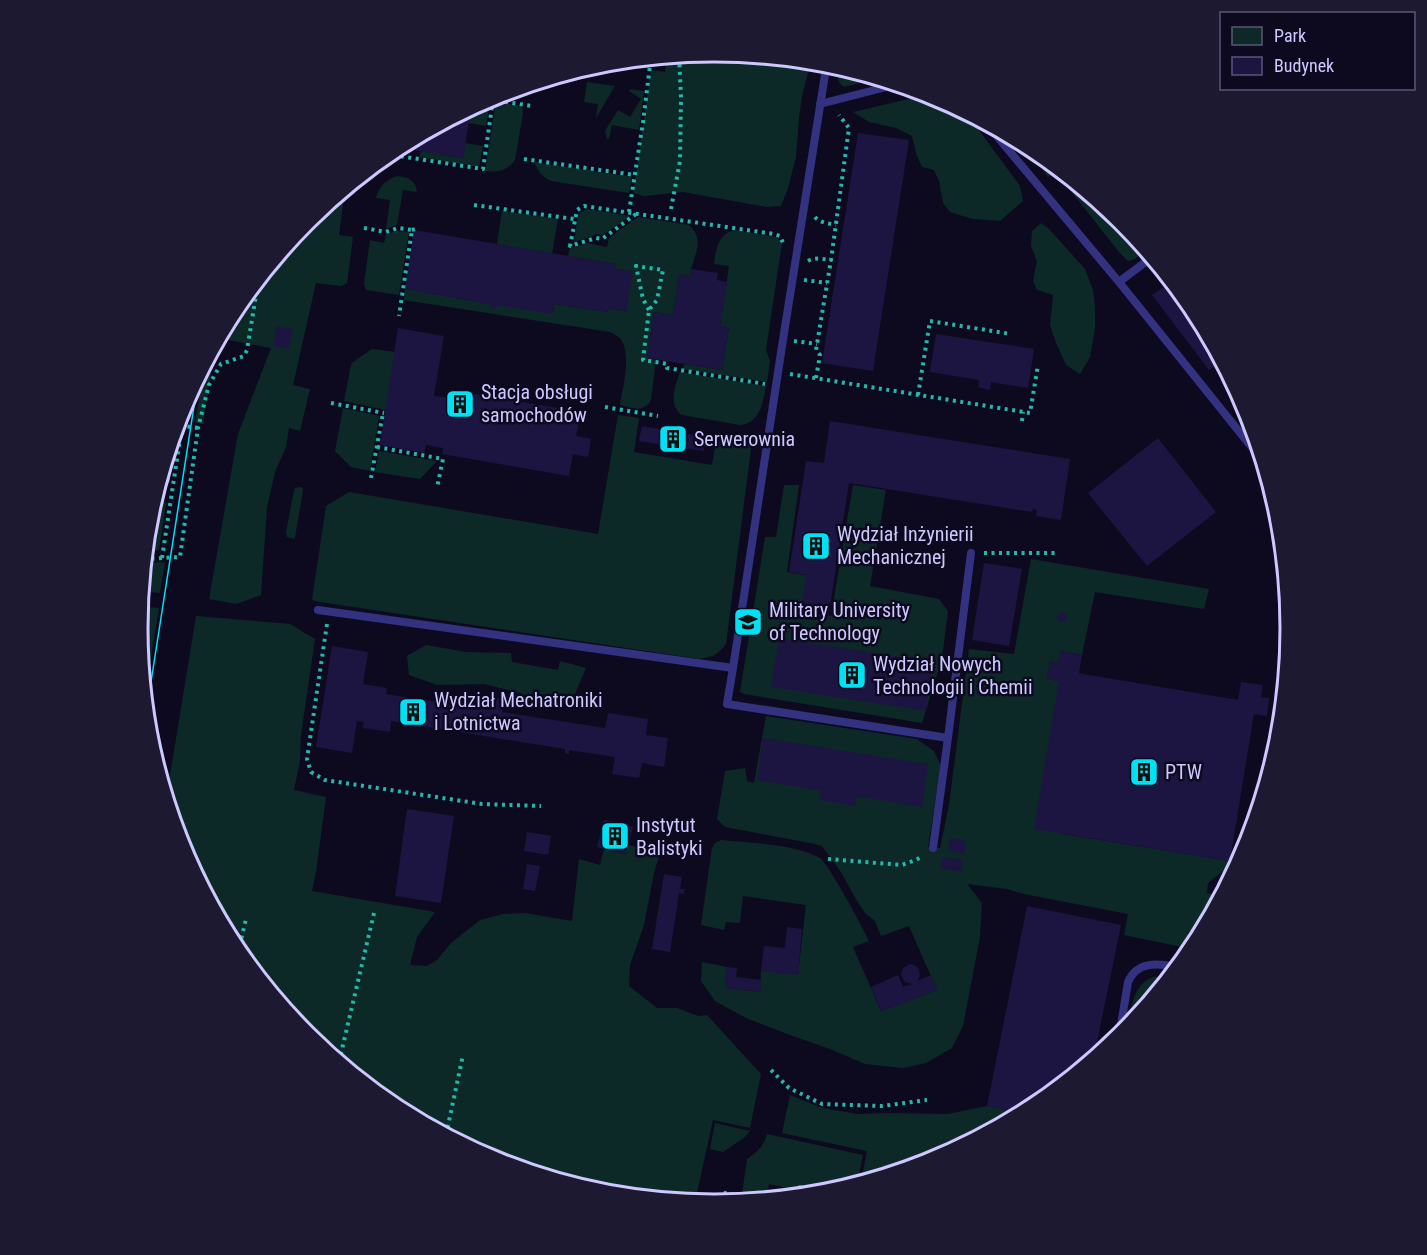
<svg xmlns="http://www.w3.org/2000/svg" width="1427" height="1255" viewBox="0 0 1427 1255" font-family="'Roboto Condensed',sans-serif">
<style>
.green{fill:#0d2927}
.building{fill:#1d1541}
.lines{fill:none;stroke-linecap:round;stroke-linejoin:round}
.path{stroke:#24b7aa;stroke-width:4;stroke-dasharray:3 4.5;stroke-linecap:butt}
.lane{stroke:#323281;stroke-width:8}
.tram{stroke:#00e2f3;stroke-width:1.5}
.labels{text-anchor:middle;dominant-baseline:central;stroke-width:5;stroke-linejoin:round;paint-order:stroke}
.poi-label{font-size:20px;fill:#cdc8ff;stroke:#0d0a1f;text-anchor:start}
.rim{fill:none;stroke:#cdc8ff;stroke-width:3}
</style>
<rect width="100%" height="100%" fill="#0d0a1f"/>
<path class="green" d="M714 51 811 61 802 96 799 117 796 157 788 188 781 206 767 207 683 192 644 196 633 193 651 70 665 72 667 56Z
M838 66 879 78 844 87C836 81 837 74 838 66Z
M587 82 615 86 596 118 598 104 584 102Z
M630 89 644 91 639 130 612 125 609 139H607L605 131 618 110 630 117 641 99 629 91Z
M930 94 952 105 978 129 1020 186 1023 201 1000 221 972 219 950 212 943 203 939 181 934 170 922 167 917 156 912 136 896 128 869 122 853 112Z
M496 102 522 106 523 113 515 160C508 170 497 173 485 171Z
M474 105 489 107 486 126 469 123 471 108 470 107Z
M1020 141 1034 148 1121 220 1146 250 1135 259 1128 261 1119 252 1056 172 1048 177Z
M465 143 483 146 479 167 419 157 421 151 463 158Z
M534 162 632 177 629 193 551 181C542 177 538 171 534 162Z
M397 176C408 177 416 180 417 192L403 190 397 225 386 229 390 200 376 198C379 186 386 180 397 176Z
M345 187 339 235 353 237 347 283 341 286 316 283 293 385 310 389 300 431 289 428 286 447 275 472 267 507 261 595 236 604 209 599 238 434 271 348 218 338 234 307 306 220Z
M587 209 630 216 603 235 596 234 593 236 574 242 578 216 580 213Z
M502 211 558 219 552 254 497 244Z
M638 217 689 225C707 242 692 256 690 276L679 275 673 315 654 312 647 358 656 360 651 400C644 413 632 408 620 405 623 386 631 358 622 341 619 336 614 334 610 332L404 300 405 289 491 304 497 309V305L553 313 554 304 608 312 609 308 626 311 632 271 616 269V264L568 256 570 248 588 243 607 247 609 238Z
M1041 223 1049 229 1085 269 1093 290 1095 307V328L1090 357 1080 374 1066 365 1056 343 1050 325 1053 295 1037 290 1033 281 1037 261 1031 246 1032 231Z
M734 230 776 237 782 243 766 350 770 361 767 382 683 369 684 364 722 370 729 328 720 326 729 266 714 264C716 248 718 235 734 230Z
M398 231 409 232 399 295 366 290 364 284 370 240 384 243 386 234Z
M216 342 203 424 195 423 205 362Z
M372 349 395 352 386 410 344 401 351 365 353 362Z
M680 372 766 386C763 403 760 423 740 425L682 415C667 406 676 384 680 372Z
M193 385 187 423 176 421 181 407Z
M343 408 379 416 370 471 351 467 335 451Z
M618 415 639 418 634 452 712 465 717 435 739 437 748 440 751 449 726 644C717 655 713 657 700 659L320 602 312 600 326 506 349 492 598 534Z
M379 451 437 461 420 479 375 472Z
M784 485H799L787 572 809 576 804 612 831 616 853 485 886 490 870 586 939 599 948 611 942 658 922 723 744 694 740 692 765 537H776Z
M300 487 303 488V491L295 537 294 539 287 537 286 532 294 490 295 488Z
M153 501 166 503 159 550 144 552 148 515Z
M1031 559 1209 589 1204 609 1095 592 1082 655 1061 651 1058 663 1050 661 1047 679 1059 681 1057 833 1230 861 1228 867 1208 883 1207 893 1221 895 1192 949 1124 935 1128 914 1024 894 1007 889 967 884 982 903 980 937 963 1026 952 1048 926 1063 903 1068 865 1064 830 1049 793 1036 746 1018 715 1001 701 981 702 962 727 967 725 988 760 992 761 971 798 974 806 905 743 896 740 923 726 922 724 930 701 925 712 848 715 843 721 840C750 843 796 844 820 858 827 862 864 929 869 941L853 947 881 1011 937 990 909 926 881 936 875 921 865 913 857 901 841 872 822 846 810 843 725 827 717 819 725 771 745 768 747 781 754 783 766 716 917 739 934 751 941 766 928 847 940 848 949 805 969 649 1014 654Z
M159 562 165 563 160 593 141 591 143 564Z
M139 606 159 608 144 700 137 627Z
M196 616 290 624 315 639 301 735 300 761 294 790 326 797 316 872 312 891 435 912 417 937 410 965 427 966 437 960 451 943 480 920 503 914 525 913 572 921 579 859 600 865 604 849 625 854 628 845 660 853 654 873 644 925 630 965 629 986 657 1008H677L698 1016 707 1015 761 1074 750 1128 713 1120 695 1202 601 1193 493 1160 393 1107 306 1035 234 947 181 848 166 800Z
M426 645 466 652 511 653 512 662 558 670 560 661 586 668 575 694 556 701H537L520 693 484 684 437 685 409 675 407 656Z
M1166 976 1169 977 1130 1024C1130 1008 1134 985 1151 978 1155 976 1161 977 1166 976Z
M790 1095 822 1108 857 1114 889 1113 948 1114 987 1106 1022 1113 934 1160 861 1182 867 1151 782 1133Z
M715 1123 750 1131 745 1137 723 1152 710 1149Z
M767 1134 863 1155 857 1184 826 1193 817 1194 813 1189 795 1187 792 1189 769 1184 766 1199 741 1201 747 1159C757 1152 764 1146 767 1134Z"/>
<path class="building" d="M470 107 471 108 463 158 395 147Z
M858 133 909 140 873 371 822 363Z
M414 230 616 264V269L633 271 626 311 609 308V312L554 304 553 314 497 305V309L490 308 491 304 405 289Z
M691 269 718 273 717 280 727 282 720 326 729 327 722 370 647 358 654 312 673 315 679 274 690 276Z
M1172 282 1193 308 1222 361 1209 370 1152 295Z
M276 326 292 329 289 349 273 346Z
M398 328 444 336 434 396 451 398 452 390 581 412 576 436 591 439 588 457 573 454 569 476 442 454 443 448 426 445 424 453 380 445Z
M936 334 1034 349 1028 388 991 382 990 390 978 387 979 380 930 372Z
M830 421 1070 459 1061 520 1036 516 1037 510 1033 509 1032 512 849 483 828 619 800 615 806 575 789 572 806 461 824 463Z
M642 426 706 437 704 451 639 441Z
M1158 438 1216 512 1147 566 1088 493Z
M984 563 1022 569 1009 646 972 640Z
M1063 612 1067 615 1066 621 1061 622 1057 619 1058 614Z
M779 638 933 662 926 711 771 687Z
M332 646 368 652 363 684 387 688 386 694 470 707 471 702 478 703 477 708 490 710 492 698 504 699 502 712 605 728 608 713 648 719 646 735 668 738 664 767 642 763 639 778 612 774 615 757 569 750V754L565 753V749L391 721 390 732 363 728 364 722 357 721 352 753 316 747Z
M1060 651 1082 655 1079 673 1083 674 1238 700 1241 682 1263 685 1261 697 1269 698 1267 716 1254 714 1230 861 1034 829 1059 681 1047 679 1050 661 1058 663Z
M763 738 928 764 922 807 857 796 855 806 819 800 821 791 757 780Z
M407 809 454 816 441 903 395 896Z
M604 820 633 827 626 854 597 847Z
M527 832 551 836 548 855 524 851Z
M950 838 966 841 964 854 948 851Z
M942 857 963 860 962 872 940 868Z
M527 864 540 866 535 891 523 889Z
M664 874 682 877 680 889H685L684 894 679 893 670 952 652 949Z
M1027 906 1121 925 1094 1057 1033 1107 1022 1113 987 1106Z
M787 927 802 929 798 975 761 971 764 946 785 948Z
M910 964 916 966 919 970 920 976 917 981 931 975 937 990 881 1011 871 987 898 975 903 987 912 984 905 982 901 975 903 968Z
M727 967 737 968 736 977 761 980 760 992 725 988Z
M772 1191 788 1193 787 1197 771 1198Z"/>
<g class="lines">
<path class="path" d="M906 94 919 90
M485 99 493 100
M386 154 483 169 493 100 532 106
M524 159 635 175
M474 205 574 219
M671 209 680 161 681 98 679 54
M629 212 643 122 651 57
M636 214 602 239 596 238 570 246 577 210 584 206 774 234 780 236 784 245
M815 217C820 223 828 223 836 225
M364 228 386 232 398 228 412 230 399 316
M412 230 419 228
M808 261C815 257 823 259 831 260L849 128 839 115
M804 280 827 283
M649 310 643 299 636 266 663 270 657 300 649 310 643 360 667 364V368L765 384
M794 341 817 344
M790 374 1030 413 1038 365
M816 378 820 355 816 350 831 260
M918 395 930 321 1011 334
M331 403 384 413
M605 407 658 416
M1022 421 1023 412
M377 447 443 459 437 488
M371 478 383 413
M159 479 177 425 198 428
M159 479 173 481
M984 553H1055
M162 558 182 426
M144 559 180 557 198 428 209 385 221 364 244 356 247 350 259 277
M327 624 307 759 311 772 325 780 482 804 541 806
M828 859 902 865 916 860 923 856
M238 953 246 919
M339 1062 375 909
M771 1070 789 1088 822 1104 882 1106 927 1100
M446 1135 463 1055
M790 1197V1191C797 1185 810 1187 816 1194
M718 1204 721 1192 738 1196 740 1201"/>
<path class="lane" d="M827 62 782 346 733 668 727 704 948 738 971 553
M820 104 898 84
M985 122 1119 282 1262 460
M1119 282 1152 257
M318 610 733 668
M933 848 948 738
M1119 1037 1128 982C1137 961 1158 963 1177 967"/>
<path class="tram" d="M146 714 199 374"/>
</g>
<defs>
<g id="building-square" transform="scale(1.5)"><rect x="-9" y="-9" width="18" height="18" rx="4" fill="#00e2f3" stroke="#0d0a1f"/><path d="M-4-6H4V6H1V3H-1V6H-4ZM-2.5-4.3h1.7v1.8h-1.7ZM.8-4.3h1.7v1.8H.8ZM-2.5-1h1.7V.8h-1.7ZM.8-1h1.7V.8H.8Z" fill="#111"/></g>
<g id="university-square" transform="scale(1.5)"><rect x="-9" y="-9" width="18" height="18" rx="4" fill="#00e2f3" stroke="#0d0a1f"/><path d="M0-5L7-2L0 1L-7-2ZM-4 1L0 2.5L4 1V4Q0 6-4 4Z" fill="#111"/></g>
</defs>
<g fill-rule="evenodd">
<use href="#building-square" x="460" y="404"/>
<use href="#building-square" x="673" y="439"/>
<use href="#building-square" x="816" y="546"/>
<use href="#university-square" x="748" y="622"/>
<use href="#building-square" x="852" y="675"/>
<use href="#building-square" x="413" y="712"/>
<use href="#building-square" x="1144" y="772"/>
<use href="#building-square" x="615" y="836"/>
</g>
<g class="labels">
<g class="poi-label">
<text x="481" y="392">Stacja obsługi<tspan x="481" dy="23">samochodów</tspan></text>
<text x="694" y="439">Serwerownia</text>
<text x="837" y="534">Wydział Inżynierii<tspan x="837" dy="23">Mechanicznej</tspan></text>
<text x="769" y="610">Military University<tspan x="769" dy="23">of Technology</tspan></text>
<text x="873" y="664">Wydział Nowych<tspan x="873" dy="23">Technologii i Chemii</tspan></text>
<text x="434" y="700">Wydział Mechatroniki<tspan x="434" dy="23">i Lotnictwa</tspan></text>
<text x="1165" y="772">PTW</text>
<text x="636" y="825">Instytut<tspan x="636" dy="23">Balistyki</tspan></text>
</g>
</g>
<path d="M0 0H1427V1255H0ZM148 628a566 566 0 1 1 1132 0a566 566 0 1 1-1132 0Z" fill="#1c1931" fill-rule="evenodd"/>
<path class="rim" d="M148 628a566 566 0 1 1 1132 0a566 566 0 1 1-1132 0Z"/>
<rect x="1220" y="12" width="195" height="78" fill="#0d0a1f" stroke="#5a5679" stroke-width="1.5"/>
<rect x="1232" y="27" width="30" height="18" fill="#0d2927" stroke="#5a5679" stroke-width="1.5"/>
<text x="1274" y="42" font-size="18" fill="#cdc8ff">Park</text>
<rect x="1232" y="57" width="30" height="18" fill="#1d1541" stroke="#5a5679" stroke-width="1.5"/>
<text x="1274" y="72" font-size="18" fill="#cdc8ff">Budynek</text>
</svg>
